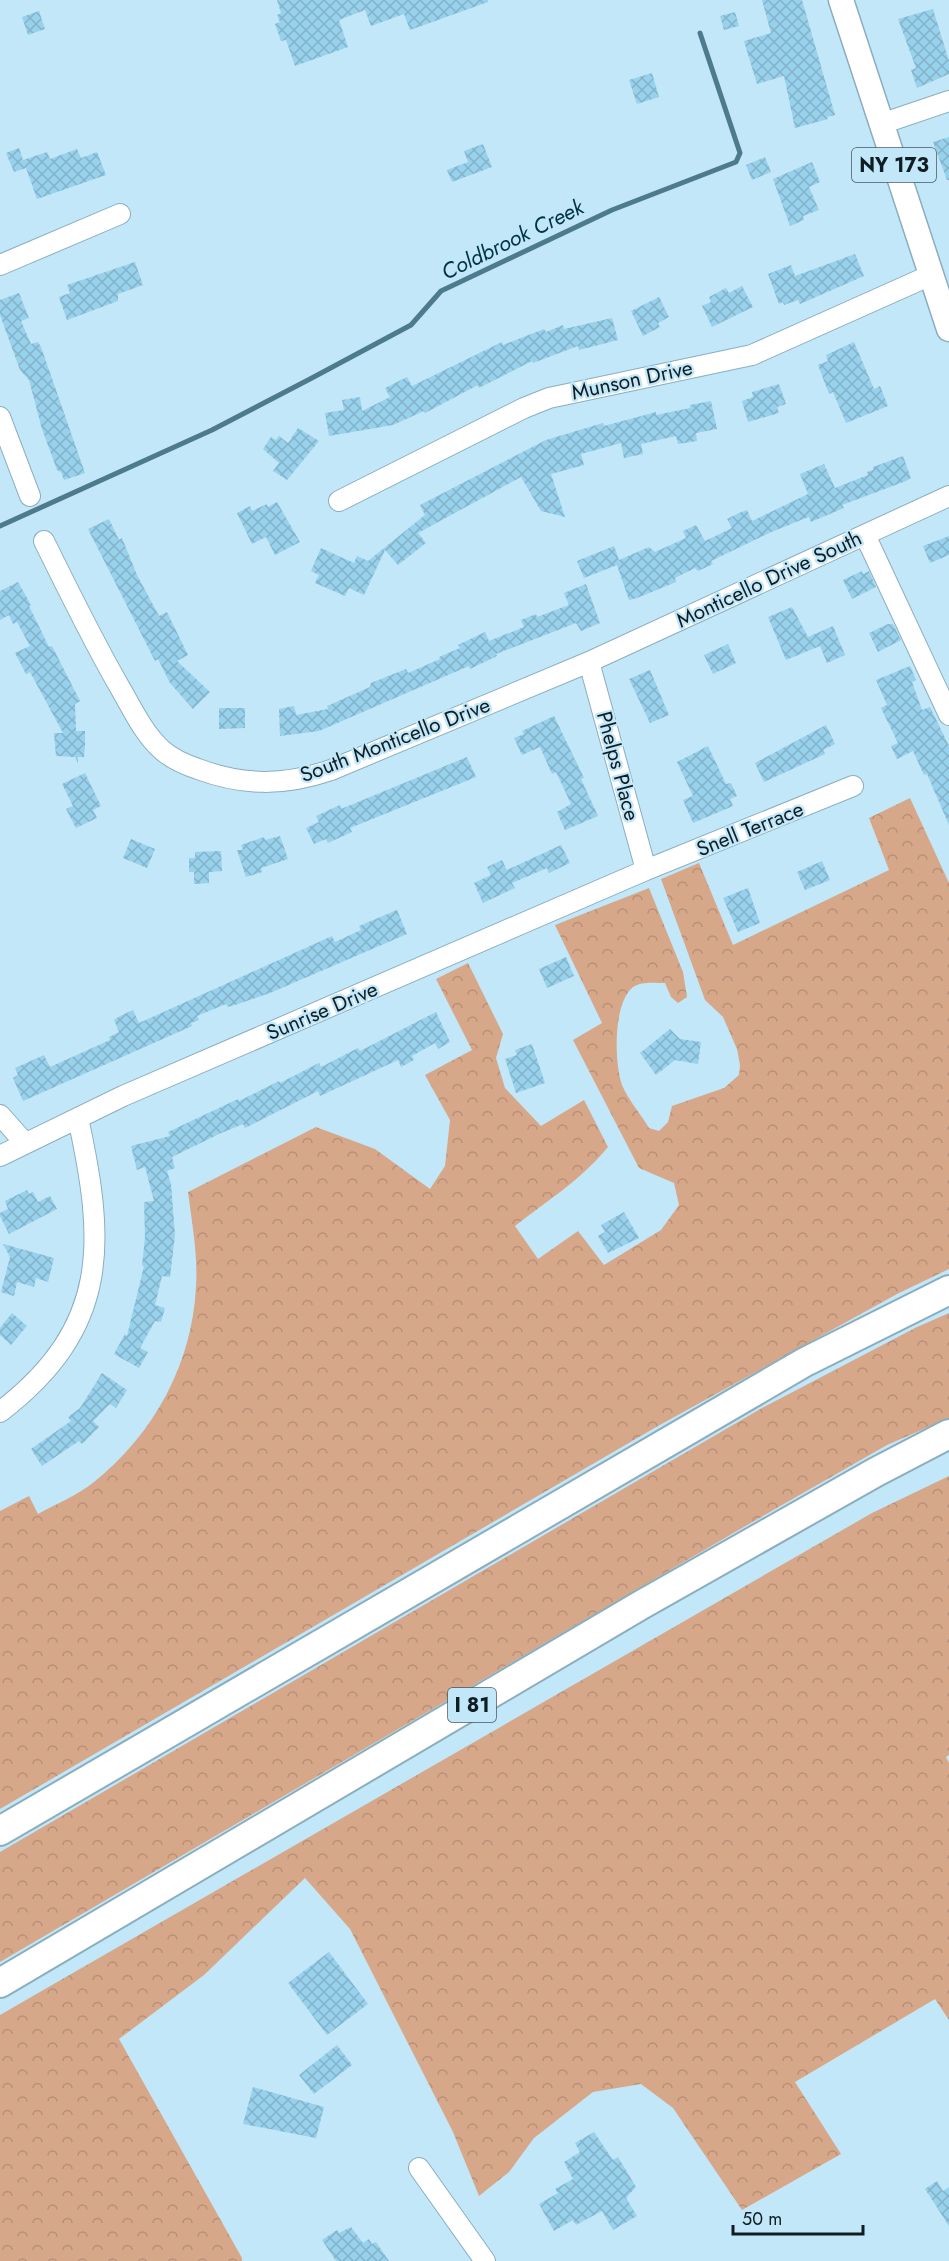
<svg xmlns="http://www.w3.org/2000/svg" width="949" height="2261" viewBox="0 0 949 2261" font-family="Jost,sans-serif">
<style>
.forest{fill:url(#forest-crowns)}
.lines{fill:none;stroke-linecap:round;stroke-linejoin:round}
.stream{stroke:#4e7a8d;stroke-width:5}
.building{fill:url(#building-cross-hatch)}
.minor-casing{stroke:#8baebf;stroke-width:22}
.major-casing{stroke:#8baebf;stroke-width:27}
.highway-casing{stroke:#8baebf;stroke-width:32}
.minor{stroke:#fff;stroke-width:20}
.major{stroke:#fff;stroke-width:24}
.highway{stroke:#fff;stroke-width:28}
.labels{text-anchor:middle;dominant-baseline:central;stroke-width:4.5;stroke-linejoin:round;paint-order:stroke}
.shield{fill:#c2e7f8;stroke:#455a64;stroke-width:1.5}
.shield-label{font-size:20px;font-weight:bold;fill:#101e24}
.street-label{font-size:21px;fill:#101e24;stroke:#c2e7f8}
.water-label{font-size:22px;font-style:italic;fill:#003445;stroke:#c2e7f8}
</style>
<defs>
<pattern id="forest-crowns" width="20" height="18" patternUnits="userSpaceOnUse" patternTransform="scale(1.5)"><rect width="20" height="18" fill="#d7a78a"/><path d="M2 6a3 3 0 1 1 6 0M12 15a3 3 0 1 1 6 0" fill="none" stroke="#b88f77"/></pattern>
<pattern id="building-cross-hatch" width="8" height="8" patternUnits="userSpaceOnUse" patternTransform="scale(1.5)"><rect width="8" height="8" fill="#98d1eb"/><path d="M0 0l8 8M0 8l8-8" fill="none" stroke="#82b3c9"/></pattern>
</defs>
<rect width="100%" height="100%" fill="#c2e7f8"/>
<path class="forest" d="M910 798 949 883V1269L897 1294 658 1426 0 1809V1511L29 1496 38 1514C56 1504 78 1495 94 1482 154 1434 192 1364 196 1287 198 1255 192 1223 188 1192L316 1127 375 1149 430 1189 445 1166 450 1120 425 1075 472 1050 436 979 468 963 503 1034 496 1058 505 1088 541 1126 584 1100 608 1147C581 1180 548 1200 515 1226L538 1259 578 1231 604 1265 661 1230 679 1205 674 1183 639 1168 573 1040 602 1023 555 925 649 888 683 972 687 997 678 1003 671 997 665 983C655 983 642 981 633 987 613 1003 614 1062 622 1085 628 1100 641 1114 649 1128L659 1131 668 1122 672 1106 724 1088 739 1075 740 1065 737 1049 723 1017 705 1000 661 879 699 863 733 945 889 870 869 818Z
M949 1313V1418L887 1445 742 1528 0 1962V1852L762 1408 917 1327Z
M949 1476V1755L946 1757 949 1763V2020L935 1999 795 2082 841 2154 742 2210 673 2108 641 2084 593 2092 534 2138 509 2172 479 2196 453 2132 350 1929 305 1878 204 1975 119 2039 242 2258V2261H0V2015L872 1513Z"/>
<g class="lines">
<path class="stream" d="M0 526 212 430 310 379 411 325 441 291 612 210 736 162 740 153 700 33"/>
</g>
<path class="building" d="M277 0H488V2L410 30 404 14 371 26 365 10 339 20 348 47 295 66 286 40 281 41 275 24 280 22 277 15 281 13Z
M762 0H802L835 115 827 117 828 119 795 128 784 76 757 84 744 41 771 33Z
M933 9 949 61V74L917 88 911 70 916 68 898 19Z
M39 11 45 29 28 35 22 17Z
M735 12 739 26 724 30 720 16Z
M652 73 659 97 637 104 629 80Z
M949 137V180H947L933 142Z
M483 144 492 167 452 182 447 170 468 162 464 151Z
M19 148 23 160 47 152 50 159 77 149 81 158 97 152 106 175 37 199 26 168 14 172 6 153Z
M765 157 771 172 752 180 746 165Z
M812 162 820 182 809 187 819 210 803 216 804 220 790 226 773 179Z
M855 254 864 276 800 304 798 300 784 305 783 302 779 304 768 274 791 265 795 276Z
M135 262 143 285 118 294V301L67 320 59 297 70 293 67 285Z
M742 286 753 307 712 327 702 306 711 302 709 297 726 288 729 293Z
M19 293 29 318 21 321 31 344 38 342 41 347 85 473 64 480 61 472 57 470 42 429 29 380 20 370 0 315V300Z
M659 297 669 317 658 323 660 327 643 336 631 311Z
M612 318 618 340 579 350 578 346 533 363 532 361 479 388 478 385 425 413 424 411 393 425 329 436 325 413 344 410 342 400 360 397 362 411 390 397 385 388 407 377 412 386 502 342 503 345 544 329 546 332 563 325 564 329Z
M854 342 874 389 880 386 888 406 846 423 833 392 829 394 818 365 828 361 826 355Z
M779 384 786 404 777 407 779 413 748 422 742 401 753 397 752 392Z
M711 401 717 429 696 433 697 441 678 444 676 436 641 444 643 454 624 458 621 443 581 454 584 465 551 474 565 517 541 511 521 477 418 533 426 543 398 565 385 550 364 595 349 588 345 596 315 583 319 575 311 571 321 548 354 563 357 556 368 561 425 515 420 505 546 440 603 423 604 426 656 412V415L690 408V405Z
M298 428 319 441 287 480 273 471 279 463 263 449 271 437 276 440 279 436 288 443Z
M903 456 911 478 906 481 842 505 844 508 811 522 809 517 806 518 769 533 711 561 713 564 698 571 695 568 675 578 676 582 637 598 629 600 617 565 584 578 577 561 614 546 619 560 649 547 655 552 686 538 683 531 696 525 705 541 732 528 727 519 739 513 747 510 752 521 808 494 800 474 824 464 835 488 868 475 867 472 873 470V467Z
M277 502 300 542 275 555 266 537 252 544 237 513 250 506 252 511 267 504 268 507Z
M109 519 119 540 122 538 137 575 159 616 167 612 188 655 177 661 210 692 193 709 170 683 158 659 155 661 88 529Z
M949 536V555L930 563 923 546Z
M862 571 863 574 869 571 876 587 852 599 843 580Z
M18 582 31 605 29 606 49 647 52 646 80 701 75 704 76 731H85V745L84 757H78V763L75 757 56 756 54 733H63L30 672 26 674 15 653 30 646 17 622 13 624 9 615 0 620V591Z
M586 584 600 623 581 631 576 623 522 644 496 654 497 656 470 669 469 666 319 731 280 736 279 709 294 706 296 715 328 709 327 706 370 687 371 683 406 669 408 673 440 659 439 657 460 648 458 645 485 632 489 641 524 627 521 620 536 614 537 617 569 605 564 593Z
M792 607 808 637 833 626 845 655 827 663 820 646 786 660 768 617Z
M888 624H893L901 640 878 652 869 633Z
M728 644 736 663 713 674 704 655Z
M910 666 916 680 912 682 922 710 930 707 949 746V825L927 774 924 775 913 751 897 759 891 746 898 743 881 708 887 705 876 680Z
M650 670 669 715 650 723 629 679Z
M219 708H245V728L219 729Z
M554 716 584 778 581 779 598 816 565 830 557 812 571 804 556 772 552 774 540 747 522 755 514 738 524 734 522 731Z
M826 725 835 744 823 750 825 754 764 782 755 763Z
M708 746 726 784 731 783 737 796 730 799 733 806 693 823 683 800 693 796 677 762Z
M467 757 476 777 350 828 352 832 328 843 326 839 314 844 306 828 319 822 316 816 340 805 341 809Z
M85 773 101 806 93 810 97 818 76 828 66 809 73 806 62 784Z
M280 836 288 859 261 868 262 872 246 877 237 850H243L241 845 264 837 265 840Z
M131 839 155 849 147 868 123 858Z
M561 845 570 863 549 873 547 868 512 883 515 888 483 903 474 883 491 875 487 867 502 860 507 870Z
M221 851 222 871 209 872V883L194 884V872H189V858H195V852Z
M822 861 830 880 805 890 797 872Z
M748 888 760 923 738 932 723 898Z
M397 910 407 934 270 993 238 1004 228 1007 226 1004 197 1016 199 1020 191 1023 192 1026 23 1101 13 1078 18 1075 15 1068 44 1055 50 1067 110 1040 109 1037 119 1032 114 1020 120 1016 133 1010 139 1023 332 936 335 942 361 930 359 926Z
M566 957 574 976 547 988 539 969Z
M436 1012 450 1042 438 1049 435 1043 412 1056 414 1060 401 1067 398 1060 320 1096 318 1091 245 1128 243 1124 219 1134 172 1157 175 1168 167 1171 171 1184 175 1235 170 1277 162 1276 155 1305 165 1308 161 1322 155 1321 140 1348 148 1352 139 1368 114 1354 125 1334 127 1336 144 1266H142L145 1237 144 1202 154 1201 145 1167 137 1170 131 1146 170 1136 168 1132 238 1099 239 1101 279 1081 280 1083 319 1063 321 1067 358 1048 360 1051Z
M670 1029 680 1039 701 1042 698 1064 675 1060 656 1075 640 1053Z
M532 1044 545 1083 516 1093 505 1059 517 1055 515 1050Z
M27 1190 29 1194 33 1192 38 1202 50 1196 57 1209 9 1234 0 1216V1213L8 1209 5 1201Z
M624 1212 639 1238 608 1253 598 1236 605 1232 601 1225Z
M3 1244 54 1258 48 1282 36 1278 34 1287 17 1282 14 1296 1 1292 10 1257Z
M12 1313 27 1326 11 1345 0 1335V1328Z
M102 1373 127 1390 116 1408 110 1404 93 1421 99 1427 82 1444 79 1441 42 1466 31 1449 71 1421 68 1417 80 1408Z
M329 1952 368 2004 327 2035 288 1983Z
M337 2045 352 2065 314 2094 299 2075Z
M253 2087 324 2107 316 2138 243 2124Z
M594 2132 613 2160 618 2157 636 2187 626 2198 637 2216 613 2230 602 2211 576 2225 573 2220 554 2231 539 2204 558 2193 555 2189 573 2179 564 2162 580 2152 575 2143Z
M937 2181 943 2191 949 2187V2226L925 2189Z
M351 2227 363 2243 369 2239 372 2244 376 2242 389 2261H336L322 2240 337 2230 339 2233Z"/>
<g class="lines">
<g class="minor-casing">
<path id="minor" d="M881 124 949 101
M0 265 120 214
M0 417 30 496
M339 501 524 408 549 398 752 355 931 275
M865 535 949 715
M44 541C68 590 92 639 119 686 132 708 143 733 162 750 172 759 186 765 198 769 244 786 284 786 331 770L589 662 949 496
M589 662 646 870
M0 1115 24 1142
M0 1156 123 1096 646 870 853 786
M0 1412C111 1327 105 1242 78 1118
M419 2168 485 2261"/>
</g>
<g class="major-casing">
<path id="major" d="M841 0 949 329"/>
</g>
<g class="highway-casing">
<path id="highway" d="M0 1831 805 1362 949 1290
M0 1983 641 1605 876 1472 949 1434"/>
</g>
<use href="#minor" class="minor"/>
<use href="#major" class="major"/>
<use href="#highway" class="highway"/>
</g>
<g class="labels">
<g class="shield">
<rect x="852" y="148" width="84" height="34" rx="4.5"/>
<rect x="448" y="1688" width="48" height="34" rx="4.5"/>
</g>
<g class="shield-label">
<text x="894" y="165">NY 173</text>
<text x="472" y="1705">I 81</text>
</g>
<g class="street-label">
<text transform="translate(632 380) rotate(-12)">Munson Drive</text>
<text transform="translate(769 579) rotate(-25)">Monticello Drive South</text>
<text transform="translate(395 740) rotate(-21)">South Monticello Drive</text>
<text transform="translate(618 766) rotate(75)">Phelps Place</text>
<text transform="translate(750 829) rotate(-22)">Snell Terrace</text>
<text transform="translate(322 1011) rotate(-23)">Sunrise Drive</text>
</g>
<g class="water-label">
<text transform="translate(512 239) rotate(-26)">Coldbrook Creek</text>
</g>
</g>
<path d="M733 2225v9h130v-9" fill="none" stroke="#101e24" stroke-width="3"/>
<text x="742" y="2225" font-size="18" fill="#101e24" stroke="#c2e7f8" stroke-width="4.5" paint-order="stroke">50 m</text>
</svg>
